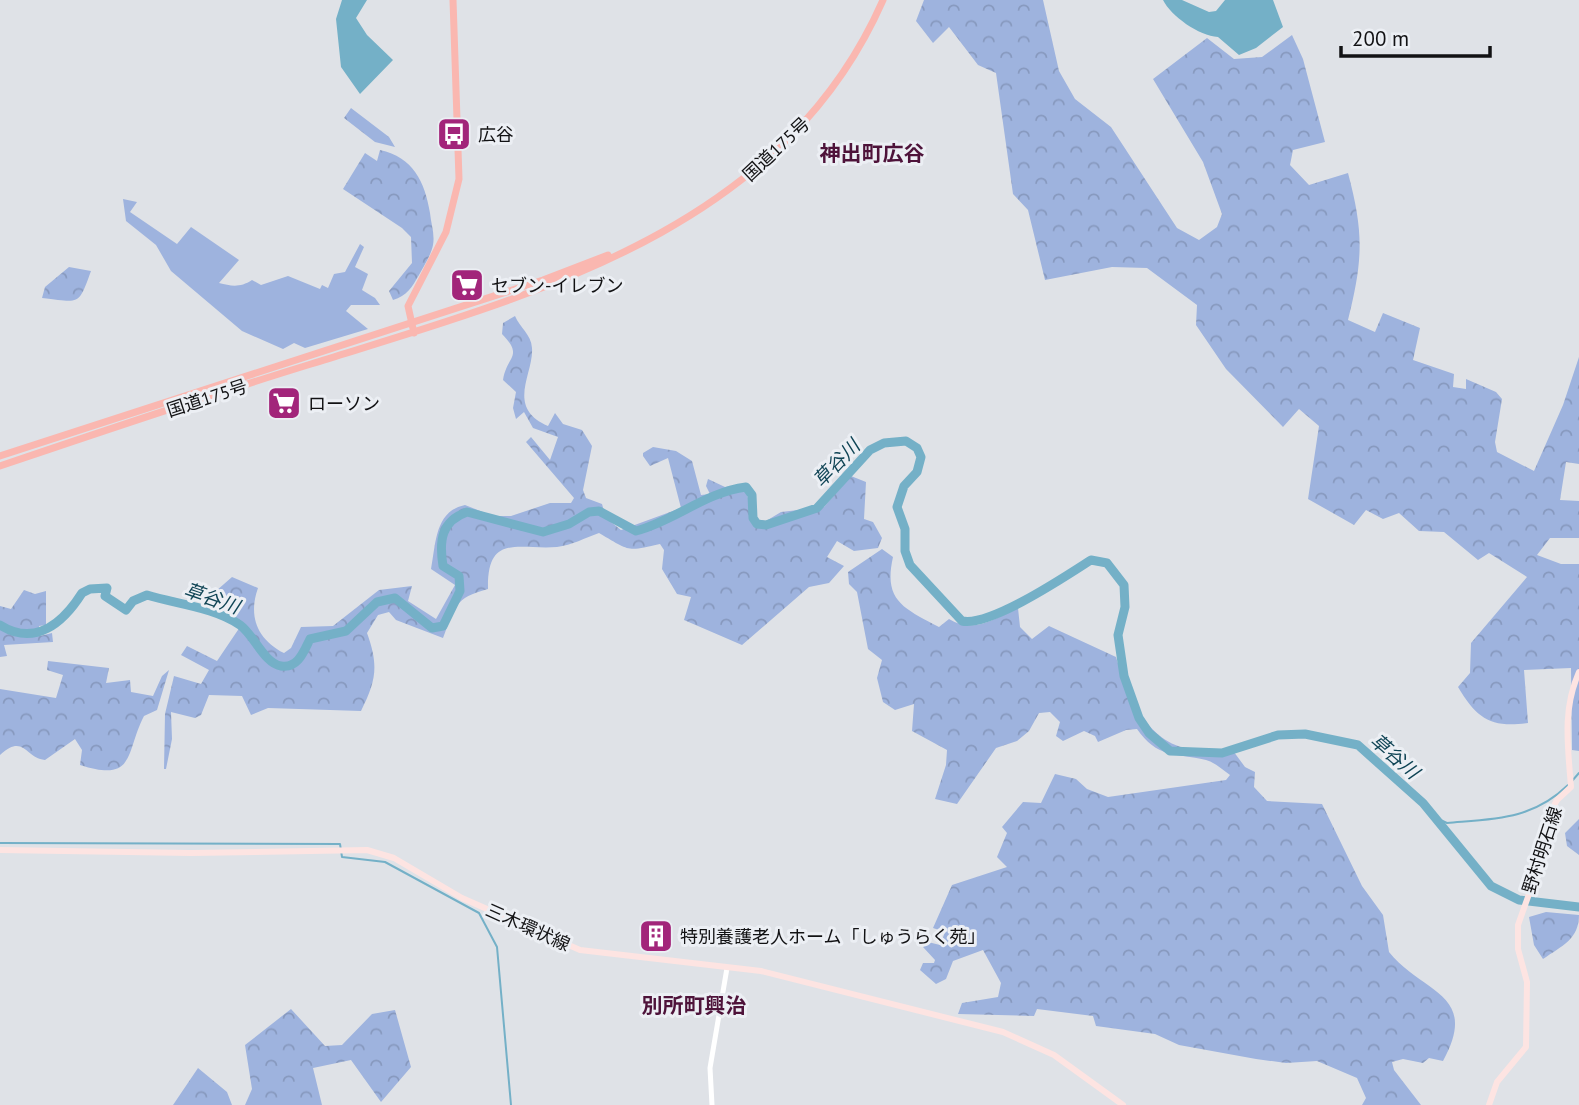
<svg xmlns="http://www.w3.org/2000/svg" width="1579" height="1105" viewBox="0 0 1579 1105" font-family="'PT Sans','Noto Sans JP',sans-serif">
<style>
.grass{fill:#9eb3de}
.forest{fill:url(#forest-crowns)}
.water{fill:#74b0c7}
.lines{fill:none;stroke-linecap:round;stroke-linejoin:round}
.stream{stroke:#74b0c7;stroke-width:2}
.river{stroke:#74b0c7;stroke-width:9}
.tertiary{stroke:#fff;stroke-width:5}
.secondary{stroke:#fde4e2;stroke-width:6}
.trunk{stroke:#fab7b0;stroke-width:7}
.labels{text-anchor:middle;dominant-baseline:central;stroke-width:6;stroke-linejoin:round;paint-order:stroke}
.poi-label{font-size:18px;fill:#121214;stroke:#eceff4;text-anchor:start}
.street-label{font-size:18px;fill:#121214;stroke:#eceff4}
.water-label{font-size:19px;font-style:italic;fill:#0f4455;stroke:#eceff4}
.quarter-label{font-size:21px;font-weight:bold;fill:#4e133a;stroke:#eceff4}
</style>
<defs>
<pattern id="forest-crowns" width="20" height="18" patternUnits="userSpaceOnUse" patternTransform="scale(1.75)"><rect width="20" height="18" fill="#9eb3de"/><path d="M2 6a3 3 0 1 1 6 0M12 15a3 3 0 1 1 6 0" fill="none" stroke="#8799be"/></pattern>
</defs>
<rect width="100%" height="100%" fill="#dfe2e7"/>
<path class="grass" d="M123 199 137 202 130 212 177 244 191 227 239 260 219 283C231 286 240 288 252 280L261 285 288 276 320 289 322 285 328 288 334 274 345 272 360 244 364 247 355 267 368 274 362 290 375 298 380 305H351L346 311 368 329 305 348 294 343 283 349 242 331 171 271 156 245 126 221Z"/>
<path class="forest" d="M924 0H1043L1059 71 1075 99 1111 127 1177 228 1199 240 1217 227 1222 214 1203 162 1153 79 1207 38 1234 59 1262 57 1292 35 1303 59 1325 142 1293 150 1290 165 1309 185 1348 173C1364 233 1363 260 1348 320L1375 332 1383 313 1420 328 1413 360 1454 374 1453 387 1466 389V379L1496 392 1502 399 1495 442 1497 452 1534 471 1563 405 1579 357V464L1566 462 1560 500 1579 501V538H1550L1537 555 1561 564H1579V751L1572 750 1571 668 1524 670 1528 723C1491 728 1477 719 1458 687L1470 673 1471 643 1527 577 1489 553 1478 560 1444 532 1419 531 1399 513 1383 519 1366 510 1354 525 1308 499 1319 426 1299 409 1283 427 1226 369 1196 325 1197 305 1147 268 1112 267 1045 280 1028 210 1013 194 996 73 978 65 949 27 933 43 916 21Z
M351 108 389 137 395 147 375 142 344 118Z
M380 150C413 157 425 182 430 213 431 224 435 234 433 245 431 255 424 266 419 275 412 287 407 296 393 300L389 291 412 263 411 237 402 228 343 189 365 153 377 161Z
M69 267 91 271C78 307 80 302 42 298L45 287Z
M515 316C520 328 531 334 532 348 534 374 505 407 548 426L555 413 563 424 582 430 592 446 583 490 586 498 602 504 606 518 621 530 681 508 668 458 650 466 643 456V453L653 447 676 451 692 461 701 495 710 494 706 486 708 479 725 487 746 484 751 520 766 521 781 512 824 507 851 476 866 482 864 519 873 522 882 538 878 548 854 551 837 541 827 557 844 566 829 583 809 587 742 645 684 620 691 597 677 594 662 569 664 550 660 544C626 552 630 551 599 533 585 538 572 545 557 547 518 550 487 533 488 589 454 598 455 607 443 638L396 620 389 612 378 615 367 633C379 666 376 681 361 711L268 708 251 715 242 696 209 695 201 715 195 718 171 712 172 739 166 769H164L165 714 174 676 201 684 209 670 181 655 187 646 217 661 242 624 208 598 232 577 258 588C248 616 257 639 284 653L291 648 301 627 333 626 379 590 412 586 408 601 436 619 455 585 431 569C436 543 435 511 465 505L493 516H511L550 503H571L574 498 526 442 531 437 550 460 558 437 533 428 524 412 516 419 513 408 516 392 503 380C507 355 524 357 502 334L503 323Z
M882 549 893 557C883 601 904 608 939 627L949 619C974 634 994 619 1018 608L1020 627 1032 639 1049 626 1116 657C1134 716 1160 763 1231 748L1245 767 1255 772 1254 787 1267 801 1322 804 1362 886 1383 915 1389 952C1423 994 1480 993 1443 1061L1429 1058 1423 1063 1403 1059 1392 1062 1394 1070 1421 1105H1362L1366 1098 1357 1078 1317 1061 1286 1063 1256 1059 1179 1045 1155 1034 1096 1026 1093 1016 1037 1009 1034 1016 958 1014 962 1003 998 997 1001 983 983 950 953 961 946 979 936 984 920 970 923 963H934L935 960 923 947 928 942 940 945 945 932 933 928 952 885 1007 867 997 857 1007 833 1002 827 1023 802 1041 803 1055 774 1076 779 1087 789 1108 797 1226 780 1230 775C1223 770 1214 762 1206 760 1175 753 1157 758 1137 729L1126 730 1098 742 1095 736 1084 731 1063 741 1056 736 1060 722 1050 712 1039 713 1029 731 1017 741 996 748 957 804 935 799 946 765 947 750 912 731 914 704 895 710 883 702 877 678 882 660 868 649 857 592 849 584 848 572Z
M24 590 35 594 46 591V625L39 626 40 636 52 633 53 642 4 645 7 656 0 657V606L11 609Z
M48 661 109 668 106 683 130 680 131 692 153 696 162 676 169 670 157 710 144 716C125 753 136 783 80 765L82 750 75 739 45 760C25 758 24 733 0 755V689L56 698 63 675 47 670Z
M1579 819V855L1567 846 1565 833Z
M1546 912 1579 915C1579 939 1562 946 1543 959L1534 945 1529 917Z
M291 1009 325 1046 342 1045 372 1014 395 1010 411 1067 381 1102 351 1060 313 1068 322 1105H245L252 1089 245 1045Z
M198 1068 227 1092 232 1105H173Z"/>
<path class="water" d="M342 0H367L356 18 367 35 393 60 360 94 341 67 336 19Z
M1163 0H1182L1209 12 1216 11 1225 0H1273L1283 27 1256 48 1239 55 1218 37C1199 36 1171 16 1163 0Z"/>
<g class="lines">
<path class="stream" d="M1572 781 1579 773
M1436 818 1447 823C1494 819 1532 820 1568 785
M0 843 340 844 342 857 385 862 479 913 497 947 511 1105"/>
<path class="river" d="M0 625C35 647 63 623 82 593L90 589 107 588 105 596 126 610 133 601 147 595C176 604 214 607 240 625 254 635 264 663 281 666 298 669 304 651 310 639L346 631 377 602 395 598 432 628 443 626 460 591 459 576 443 566C439 541 441 521 467 512L543 532 569 524 589 512 599 511 636 531C674 521 706 492 746 487L752 495 753 518 757 524 766 525 817 508 870 450 884 443 906 441 917 448 921 457 917 472 904 486 897 507 905 529V551L910 565 962 621C990 627 1066 576 1091 560L1107 563 1124 585 1125 607 1118 635 1124 676 1139 718 1149 733 1170 751 1222 753 1278 735 1305 734 1358 745 1423 803 1491 886 1519 900 1579 907"/>
<path class="tertiary" d="M712 1105 710 1068 727 968"/>
<path class="secondary" d="M0 850 191 853 367 850 394 858 462 898 580 950 761 971 1003 1032 1054 1055 1123 1105
M1489 1105 1497 1082 1526 1047 1527 982 1518 949V925L1545 849 1551 811 1557 800 1571 787C1568 747 1562 710 1579 672"/>
<path class="trunk" d="M414 333 408 306 446 232 459 179 453 0
M0 456 543 280 608 255
M0 466C103 431 207 396 311 364 532 295 781 232 883 0"/>
</g>
<defs>
<g id="bus-square" transform="scale(1.75)"><rect x="-9" y="-9" width="18" height="18" rx="4" fill="#a2257a" stroke="#eceff4"/><path d="M-5-6H5V4H4V6H2V4H-2V6H-4V4H-5ZM-3.5-4V0h7V-4ZM-3.5 1.2v1.5H-2V1.2ZM2 1.2v1.5H3.5V1.2Z" fill="#fff"/></g>
<g id="supermarket-square" transform="scale(1.75)"><rect x="-9" y="-9" width="18" height="18" rx="4" fill="#a2257a" stroke="#eceff4"/><path d="M-6-5.5h2.5l.6 2H6L4.5 2H-2.5L-4.4-4H-6ZM-1.5 3.2a1.3 1.3 0 1 0 .1 0ZM3 3.2a1.3 1.3 0 1 0 .1 0Z" fill="#fff"/></g>
<g id="building-square" transform="scale(1.75)"><rect x="-9" y="-9" width="18" height="18" rx="4" fill="#a2257a" stroke="#eceff4"/><path d="M-4-6H4V6H1V3H-1V6H-4ZM-2.5-4.3h1.7v1.8h-1.7ZM.8-4.3h1.7v1.8H.8ZM-2.5-1h1.7V.8h-1.7ZM.8-1h1.7V.8H.8Z" fill="#fff"/></g>
</defs>
<g fill-rule="evenodd">
<use href="#bus-square" x="454" y="134"/>
<use href="#supermarket-square" x="467" y="285"/>
<use href="#supermarket-square" x="284" y="403"/>
<use href="#building-square" x="656" y="936"/>
</g>
<g class="labels">
<g class="poi-label">
<text x="478" y="134">広谷</text>
<text x="491" y="285">セブン-イレブン</text>
<text x="308" y="403">ローソン</text>
<text x="680" y="936">特別養護老人ホーム「しゅうらく苑」</text>
</g>
<g class="street-label">
<text transform="translate(776 149) rotate(-43)">国道175号</text>
<text transform="translate(207 398) rotate(-18)">国道175号</text>
<text transform="translate(1542 850) rotate(-72)">野村明石線</text>
<text transform="translate(528 927) rotate(24)">三木環状線</text>
</g>
<g class="water-label">
<text transform="translate(836 463) rotate(-46)">草谷川</text>
<text transform="translate(212 598) rotate(19)">草谷川</text>
<text transform="translate(1395 756) rotate(41)">草谷川</text>
</g>
<g class="quarter-label">
<text x="872" y="153">神出町広谷</text>
<text x="694" y="1005">別所町興治</text>
</g>
</g>
<path d="M1341 46v10h149v-10" fill="none" stroke="#121214" stroke-width="3.5"/>
<text x="1352" y="46" font-size="21" fill="#121214" stroke="#eceff4" stroke-width="5" paint-order="stroke">200 m</text>
</svg>
